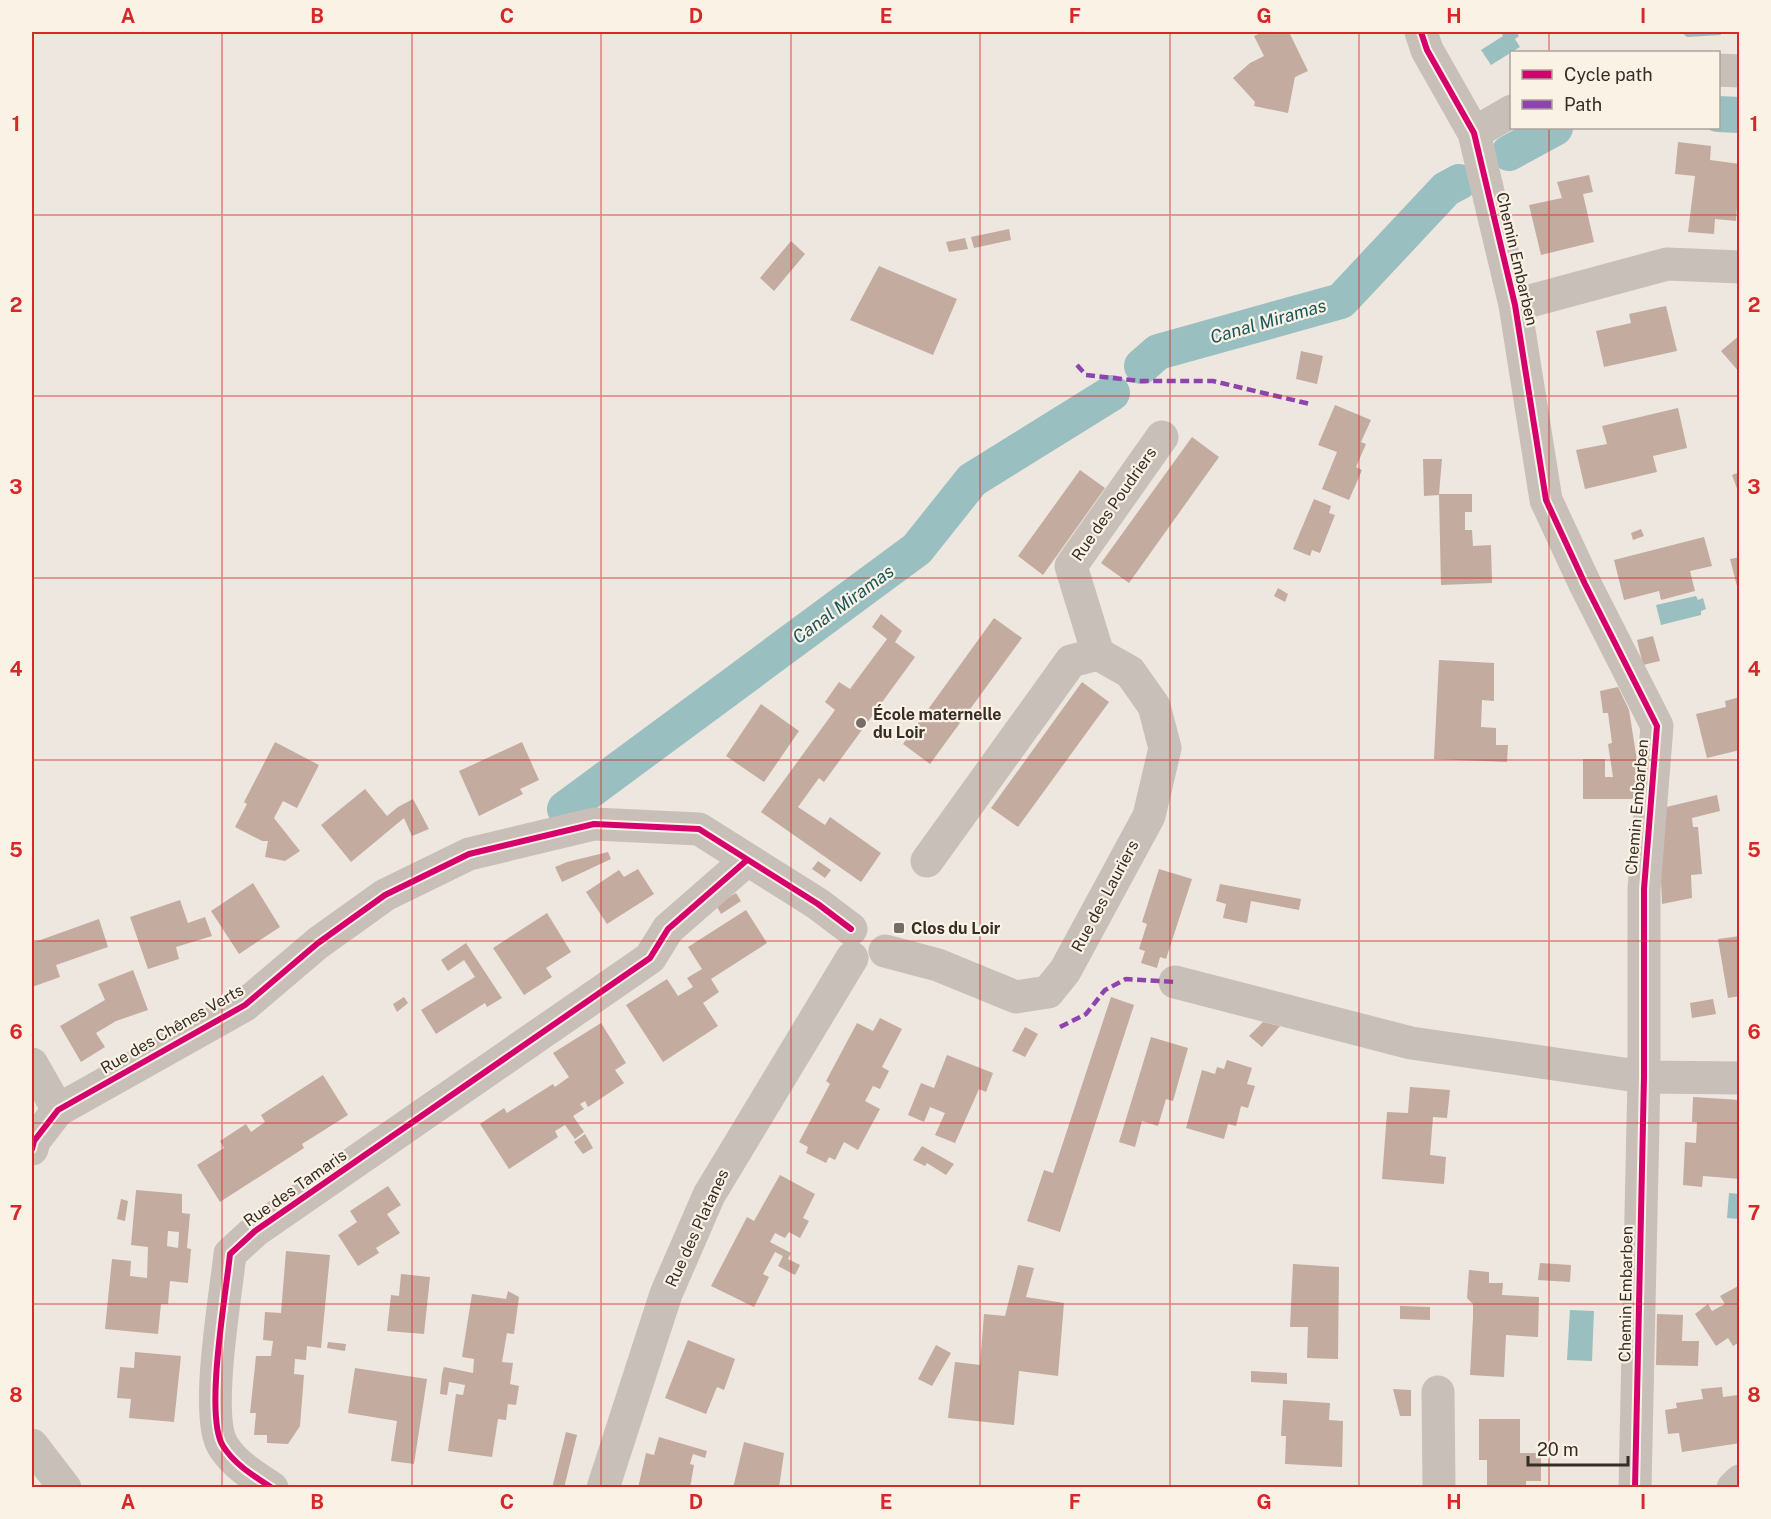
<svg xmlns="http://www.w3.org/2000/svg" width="1771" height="1519" viewBox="0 0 1771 1519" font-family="'Public Sans',sans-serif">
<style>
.water{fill:#9abfc0}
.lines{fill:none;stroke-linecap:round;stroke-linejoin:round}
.canal{stroke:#9abfc0;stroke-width:36}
.building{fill:#c3ab9f;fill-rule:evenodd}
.minor{stroke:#c7bfb8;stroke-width:33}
.quiet{stroke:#8e44ad;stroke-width:4.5;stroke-dasharray:9 4.5;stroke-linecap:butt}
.cycleway-casing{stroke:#fbf2e6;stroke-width:10}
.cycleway{stroke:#d6006c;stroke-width:6}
.grid{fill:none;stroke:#d62828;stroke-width:1.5;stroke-opacity:0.55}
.poi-dot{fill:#776d67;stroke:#fbf2e6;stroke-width:2}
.labels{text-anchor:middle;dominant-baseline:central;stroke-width:4.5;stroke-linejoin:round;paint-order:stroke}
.street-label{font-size:16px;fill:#372c26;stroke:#fbf2e6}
.poi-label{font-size:16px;font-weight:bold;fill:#372c26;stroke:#fbf2e6;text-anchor:start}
.water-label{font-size:18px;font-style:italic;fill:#18555c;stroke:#fbf2e6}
.neatline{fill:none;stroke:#d62828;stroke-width:2}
.grid-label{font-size:20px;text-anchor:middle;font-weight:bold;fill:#d62828}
</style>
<rect width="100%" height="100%" fill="#eee7df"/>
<path class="water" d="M1501 32H1516L1519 36 1515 39 1520 47 1491 65 1481 50 1503 36Z
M1681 32H1720L1721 35 1687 37Z
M1696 596 1698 600 1703 598 1706 609 1701 611V615L1661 625 1656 605Z
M1729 1193 1739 1194V1219L1727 1218Z
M1570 1310 1594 1311 1592 1361 1567 1360Z"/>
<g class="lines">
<path class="canal" d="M1718 114 1740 115
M1509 153 1555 128
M1142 366 1158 352 1341 301 1446 189 1459 182
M565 809 917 549 972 480 1112 393"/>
</g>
<path class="building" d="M1263 32H1289L1308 71 1295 77 1288 113 1254 106 1255 102 1233 78 1250 63 1264 56 1254 36Z
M1678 142 1711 146 1710 160 1740 164 1736 221 1715 219 1714 234 1688 232 1695 176 1675 174Z
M1589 175 1593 192 1583 194 1594 242 1541 255 1529 205 1562 198 1557 182Z
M1009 229 1011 240 974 248 971 237Z
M965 238 968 249 949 252 946 242Z
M791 241 805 254 774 291 760 278Z
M879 266 957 299 933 355 850 320Z
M1666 306 1677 351 1604 367 1596 331 1631 323 1629 314Z
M1740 335V373L1721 351Z
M1301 351 1323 356 1317 384 1296 379Z
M1335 405 1371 420 1361 442 1366 444 1356 467 1362 470 1349 500 1322 489 1337 452 1318 445Z
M1678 408 1687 448 1653 456 1657 472 1585 489 1576 450 1607 444 1602 426Z
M1192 437 1219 457 1129 583 1101 563Z
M1423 459H1442L1439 494H1472V512H1465V530H1472L1473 546 1491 545 1492 583 1441 585 1439 495 1424 496Z
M1080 470 1105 488 1043 575 1018 556Z
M1740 472V494H1739L1732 475Z
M1314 499 1331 506 1329 513 1335 515 1320 553 1312 550 1310 556 1293 549Z
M1641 529 1644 536 1633 540 1631 533Z
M1704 537 1712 566 1690 571 1695 591 1661 600 1659 591 1624 600 1614 560Z
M1740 557V594H1739L1730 559Z
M1278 588 1288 594 1285 602 1274 596Z
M881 614 902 631 895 642 915 657 824 782 819 778 798 807 825 825 830 817 881 853 861 882 761 812 835 710 825 702 839 682 850 689 887 639 872 627Z
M994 618 1022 638 930 764 903 744Z
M1653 636 1660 661 1643 665 1637 640Z
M1439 660 1494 663V701L1482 700 1481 727 1496 728V745H1508L1507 762 1434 759Z
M1082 682 1109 702 1018 827 991 808Z
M1618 687 1629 710 1639 773V799H1583V759H1605V777H1613L1608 744 1612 743 1608 713H1603L1600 691Z
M1740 697V750L1707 758 1696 714 1726 707 1725 701Z
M761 704 799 731 764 782 726 756Z
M275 742 319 765 297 808 283 801 274 818 300 851 285 861 265 857 268 841H262L235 827 247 804 244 802Z
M522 742 539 780 520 789 523 794 479 816 459 771Z
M365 789 387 816 398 807 413 799 429 829 412 836 404 818 351 862 321 825Z
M1717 795 1720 811 1692 818 1693 827H1698L1702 874 1691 875 1692 898 1662 904 1658 809Z
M608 852 611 859 562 882 555 867 567 862Z
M818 861 831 870 825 878 812 869Z
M638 869 654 894 607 924 586 892 619 870 624 877Z
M1159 869 1192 879 1166 959 1160 957 1157 968 1141 963 1145 951 1139 949 1147 924 1142 922Z
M253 883 280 927 239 954 211 911Z
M1220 884 1301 899 1299 910 1251 901 1247 923 1223 918 1226 904 1216 901Z
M736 893 741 901 721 914 716 905Z
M180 900 188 923 205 917 212 936 176 947 179 959 148 969 130 917Z
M746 910 767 943 711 979 719 992 703 1003 718 1026 663 1062 626 1005 667 979 678 996 693 987 687 978 702 969 688 947Z
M547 913 571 952 546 968 552 977 524 995 493 948Z
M99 919 108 947 56 965 60 977 32 987V943Z
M1740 936V996L1728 998 1718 939Z
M466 943 502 998 487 1007 485 1003 436 1034 421 1010 475 977 464 960 448 971 441 960Z
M133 970 148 1010 116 1021 96 1033 105 1047 81 1062 60 1026 105 1000 98 984Z
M404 997 408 1003 397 1012 393 1004Z
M1111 997 1134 1005 1060 1232 1027 1221 1044 1170 1053 1173Z
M1713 999 1716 1014 1692 1018 1690 1003Z
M880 1018 902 1029 882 1067 889 1071 880 1089 873 1086 865 1101 880 1109 858 1150 844 1142 835 1160 829 1157 826 1163 806 1153 808 1147 799 1142 830 1084 826 1081 857 1023 873 1031Z
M1263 1022 1280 1026 1262 1047 1249 1036Z
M601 1023 626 1063 615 1070 624 1083 588 1107 585 1101 580 1104 584 1109 573 1116 584 1132 575 1139 565 1125 555 1131 558 1137 509 1169 480 1124 504 1108 507 1113 553 1084 555 1087 569 1077 553 1053Z
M1025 1027 1038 1034 1025 1057 1012 1051Z
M1151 1037 1188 1048 1173 1101 1166 1099 1158 1126 1142 1121 1135 1147 1119 1142Z
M947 1055 993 1073 986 1092 979 1089 955 1143 935 1135 945 1113 930 1107 924 1122 908 1115 921 1083 934 1088Z
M1227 1060 1252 1068 1247 1084 1255 1086 1248 1108 1241 1106 1236 1126 1228 1124 1224 1139 1186 1128 1202 1070 1215 1074 1217 1067 1224 1069Z
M323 1075 348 1115 302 1144 304 1148 220 1202 197 1165 224 1148 220 1141 246 1124 251 1132 265 1122 261 1115Z
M1410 1087 1450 1090 1447 1118 1433 1117 1430 1155 1446 1157 1444 1184 1382 1179 1387 1112 1408 1113Z
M1693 1097 1740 1100V1179L1703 1176 1702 1187 1683 1185 1685 1142 1696 1143 1697 1122H1692Z
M585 1134 593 1148 583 1154 574 1142Z
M922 1146 954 1164 946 1175 927 1163 925 1166 913 1160Z
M780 1175 815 1194 803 1218 809 1221 800 1238 789 1232 785 1238 775 1233 770 1242 791 1253 788 1259 800 1265 795 1275 778 1266 783 1256 775 1252 763 1274 769 1277 754 1307 711 1286 747 1217 754 1221Z
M388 1186 401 1205 387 1214 400 1233 376 1248 379 1253 358 1266 338 1235 357 1222 350 1211Z
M136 1190 182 1194V1213L190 1214 187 1248 191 1249 188 1283 170 1281 168 1304H161L158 1334 105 1329 112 1259 131 1261 130 1276 147 1278 148 1247 131 1245ZM168 1231 179 1232 178 1248 167 1246Z
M121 1199 128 1201 125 1221 117 1219Z
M286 1251 330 1255 321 1348 307 1346 306 1360 295 1359 294 1374 304 1375 300 1426 288 1444 267 1443V1435H254L256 1413H250L256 1356H271L273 1341 263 1340 265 1312 281 1313Z
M1540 1263 1571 1265 1570 1282 1538 1280Z
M1293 1264 1339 1267 1338 1359 1307 1358 1308 1327H1290Z
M1018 1265 1034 1268 1026 1297 1064 1303 1058 1376 1019 1371 1014 1425 948 1418 955 1362 980 1365 984 1314 1005 1316Z
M1469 1270 1489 1272V1283H1503L1502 1295 1539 1297 1538 1337 1506 1335 1504 1377 1470 1375 1473 1317V1304L1467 1298Z
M401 1274 430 1277 424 1334 387 1331 391 1295 399 1296Z
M1740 1285V1342L1733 1346 1728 1338 1716 1346 1695 1314 1708 1304 1712 1311 1725 1304 1720 1296Z
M508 1291 519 1297 514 1334 507 1333 502 1362 513 1363 510 1384 519 1386 516 1405 508 1404 506 1420 498 1419 492 1457 448 1451 456 1394 463 1395 465 1385 449 1382 447 1395 440 1394 442 1374 444 1367 473 1373 474 1359 462 1357 472 1294 506 1299Z
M1400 1306 1430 1307V1320L1400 1319Z
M1657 1314 1683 1315 1682 1341H1699L1698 1366 1656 1365Z
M688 1340 735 1359 724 1390 717 1387 706 1414 665 1398Z
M328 1342 346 1344 345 1351 327 1348Z
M936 1345 951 1353 932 1386 918 1379Z
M135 1352 181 1356 174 1422 129 1418 131 1399 117 1398 120 1367 134 1368Z
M355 1368 427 1379 414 1464 391 1461 397 1421 348 1413Z
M1251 1371 1287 1373V1384L1251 1382Z
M1722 1387 1723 1397 1738 1395 1740 1443 1682 1452 1679 1433 1668 1434 1665 1410 1677 1408 1676 1403 1703 1399 1701 1389Z
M1393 1389 1411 1390V1416H1400Z
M1283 1400 1330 1403 1329 1420 1343 1421 1342 1467 1285 1464 1286 1436H1281Z
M1479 1419H1520V1453H1541V1481H1526V1488H1487V1460H1479Z
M566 1432 577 1435 564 1488H552Z
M659 1437 707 1451 705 1458 693 1454 690 1464 694 1465 690 1488H638L646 1453 654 1455Z
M744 1442 784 1453 779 1488H733Z"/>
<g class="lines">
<path class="minor" d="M1421 32 1427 50 1474 133 1515 305 1546 500 1585 584 1657 726 1644 889V1077L1635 1488
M1718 70 1740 71
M1474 133 1512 111
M1515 305 1667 264 1740 267
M927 861 1071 661 1098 654 1071 566 1162 437
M885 951 938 965 1016 997 1048 992 1065 971 1149 816 1165 748 1154 706 1130 672 1098 654
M1175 982 1411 1043 1644 1077 1740 1078
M32 1064 58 1110
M32 1149 34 1141 58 1110 245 1005 318 943 385 895 469 854 594 824 699 829 818 904 851 929
M1438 1392 1439 1488
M32 1445 65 1488
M272 1488C254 1476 235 1465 223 1446 204 1416 226 1294 230 1254L255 1231 650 958 668 929 747 860
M603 1488 666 1294 709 1195 852 958
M1733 1488 1740 1481"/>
<path class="quiet" d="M1077 365 1086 375 1139 381H1213L1310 404
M1060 1027 1086 1014 1105 990 1126 979 1175 982"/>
<g class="cycleway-casing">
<path id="cycleway" d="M1421 32 1427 50 1474 133 1515 305 1546 500 1585 584 1657 726 1644 889V1077L1635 1488
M32 1149 34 1141 58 1110 245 1005 318 943 385 895 469 854 594 824 699 829 818 904 851 929
M272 1488C254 1476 235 1465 223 1446 204 1416 226 1294 230 1254L255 1231 650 958 668 929 747 860"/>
</g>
<use href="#cycleway" class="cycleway"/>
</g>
<path class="grid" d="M222 32V1488M412 32V1488M601 32V1488M791 32V1488M980 32V1488M1170 32V1488M1359 32V1488M1549 32V52M1549 128V1488M32 215H1740M32 396H1740M32 578H1740M32 760H1740M32 941H1740M32 1123H1740M32 1304H1740"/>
<g class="poi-dot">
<circle cx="861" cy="723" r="6"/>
<rect x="893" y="922" width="12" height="12" rx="3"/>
</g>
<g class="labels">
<g class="street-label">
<text transform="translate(1517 259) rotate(77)">Chemin Embarben</text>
<text transform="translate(1114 504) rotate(-55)">Rue des Poudriers</text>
<text transform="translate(1637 807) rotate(-85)">Chemin Embarben</text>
<text transform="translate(1105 896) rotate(-62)">Rue des Lauriers</text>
<text transform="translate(172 1029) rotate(-30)">Rue des Chênes Verts</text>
<text transform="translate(295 1188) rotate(-35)">Rue des Tamaris</text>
<text transform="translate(697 1228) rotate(-65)">Rue des Platanes</text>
<text transform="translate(1626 1294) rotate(-89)">Chemin Embarben</text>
</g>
<g class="poi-label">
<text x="873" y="714">École maternelle<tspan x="873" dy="18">du Loir</tspan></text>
<text x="911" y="928">Clos du Loir</text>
</g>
<g class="water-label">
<text transform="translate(1268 321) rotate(-16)">Canal Miramas</text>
<text transform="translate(843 604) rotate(-36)">Canal Miramas</text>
</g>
</g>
<rect width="1771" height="1519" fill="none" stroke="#fbf2e6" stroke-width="66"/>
<rect x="1510" y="51" width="210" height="78" fill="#fbf2e6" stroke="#ada399" stroke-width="1.5"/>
<rect x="1522" y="70" width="30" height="9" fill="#d6006c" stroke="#ada399" stroke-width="1.5"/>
<text x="1564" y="81" font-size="18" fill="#372c26">Cycle path</text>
<rect x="1522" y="100" width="30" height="9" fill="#8e44ad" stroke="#ada399" stroke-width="1.5"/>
<text x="1564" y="111" font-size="18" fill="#372c26">Path</text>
<path d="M1528 1456v9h100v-9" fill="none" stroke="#372c26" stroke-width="3"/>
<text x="1537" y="1456" font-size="18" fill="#372c26" stroke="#fbf2e6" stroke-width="4.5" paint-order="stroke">20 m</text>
<rect x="33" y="33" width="1705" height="1453" class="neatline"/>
<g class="grid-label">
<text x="128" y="23">A</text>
<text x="317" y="23">B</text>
<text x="507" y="23">C</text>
<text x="696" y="23">D</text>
<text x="886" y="23">E</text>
<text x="1075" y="23">F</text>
<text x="1264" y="23">G</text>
<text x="1454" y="23">H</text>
<text x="1643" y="23">I</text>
<text x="16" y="131">1</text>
<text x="1754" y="131">1</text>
<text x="16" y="312">2</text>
<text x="1754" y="312">2</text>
<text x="16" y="494">3</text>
<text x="1754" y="494">3</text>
<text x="16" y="676">4</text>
<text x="1754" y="676">4</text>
<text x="16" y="857">5</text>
<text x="1754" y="857">5</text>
<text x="16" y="1039">6</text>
<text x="1754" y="1039">6</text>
<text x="16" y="1220">7</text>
<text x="1754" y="1220">7</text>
<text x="16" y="1402">8</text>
<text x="1754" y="1402">8</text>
<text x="128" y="1509">A</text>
<text x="317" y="1509">B</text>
<text x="507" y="1509">C</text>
<text x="696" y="1509">D</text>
<text x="886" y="1509">E</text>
<text x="1075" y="1509">F</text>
<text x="1264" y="1509">G</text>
<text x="1454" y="1509">H</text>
<text x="1643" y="1509">I</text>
</g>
</svg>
